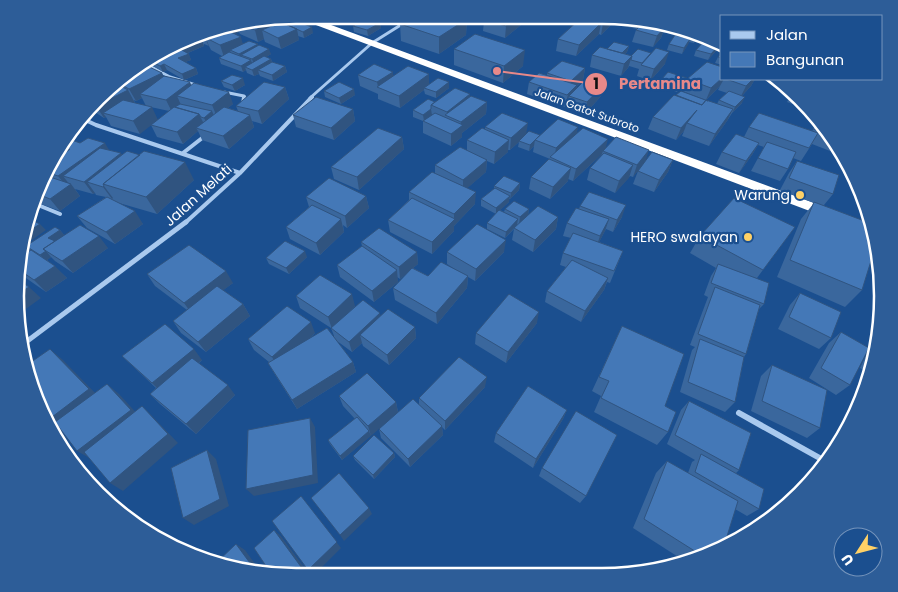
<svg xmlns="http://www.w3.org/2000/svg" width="898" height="592" viewBox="0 0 898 592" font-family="Poppins,sans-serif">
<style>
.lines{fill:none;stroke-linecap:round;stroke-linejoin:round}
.street-far3{stroke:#a9c9ee;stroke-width:3}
.street-far2{stroke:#a9c9ee;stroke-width:4}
.street-far1{stroke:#a9c9ee;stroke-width:5}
.street{stroke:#a9c9ee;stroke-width:6}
.highway{fill:#fff;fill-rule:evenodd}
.wall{fill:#3a679d}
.shaded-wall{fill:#305480}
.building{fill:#4478b7;stroke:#305480}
.poi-dot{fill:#ffd166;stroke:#1b4f8f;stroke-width:2}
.labels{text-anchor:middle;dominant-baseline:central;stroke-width:4.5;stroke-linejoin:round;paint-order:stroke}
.far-street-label{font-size:11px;fill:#fff;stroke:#1b4f8f}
.street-label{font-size:14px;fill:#fff;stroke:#1b4f8f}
.poi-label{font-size:14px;fill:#fff;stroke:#1b4f8f;text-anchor:end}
.rim{fill:none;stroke:#fff;stroke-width:2.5}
.leader{fill:none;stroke:#e88989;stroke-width:2}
.callout-dot{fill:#e88989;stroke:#1b4f8f;stroke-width:2}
.mark-label{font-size:15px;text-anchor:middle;font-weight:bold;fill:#111}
.callout-label{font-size:15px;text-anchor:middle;font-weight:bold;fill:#e88989;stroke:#1b4f8f;stroke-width:4.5;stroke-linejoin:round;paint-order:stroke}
</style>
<rect width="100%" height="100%" fill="#1b4f8f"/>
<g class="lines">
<path class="street-far3" d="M142 62 170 77 199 86
M224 92 244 96V98
M310 98 372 43 415 16"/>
<path class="street-far2" d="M243 104 244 97
M81 118 96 125 240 173
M183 153 206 135
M33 203 60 214
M185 223 240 173 312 97"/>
<path class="street-far1" d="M22 345 186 222"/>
<path class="street" d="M739 413 825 461"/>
<path class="highway" d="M304 15 833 210 835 213 833 216H823L292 16Z"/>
</g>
<path class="wall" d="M470 16 531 17 505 38 483 31 484 21Z
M284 17V20L313 33 304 38 298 36 299 40 281 49 265 42 264 39 258 42 240 34 239 32 235 34 243 44 258 46 271 54 266 57 271 59 272 62 285 66 287 72 273 81 260 76 259 74 254 76 247 73 246 70 243 72 221 64 219 58 222 56 211 50 209 46 204 44V46L188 53 191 60 185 62 196 68 198 74 184 80 167 70 163 72 144 60 206 30Z
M564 17H616L615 21 601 35 599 34 576 56 556 51 558 39 578 20Z
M616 18 643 19 642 24 665 27 661 38 653 47 632 42 636 30 637 29 614 24Z
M467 19 466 35 439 54 401 41 400 24Z
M380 23 381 28 368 36 354 32 353 26Z
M678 31 683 32V31L697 35 694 43 689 42 682 54 667 50 669 44 676 35Z
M629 46 627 52 625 54 665 64 650 81 637 76 639 69 629 66 628 68 621 76 590 67 592 55 607 49Z
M454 49 523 66 503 83 454 65Z
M696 50 716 51 708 60 694 56Z
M722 52V65L715 63 718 57Z
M138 64 162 73 164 77 191 85 233 104 228 108 238 111 236 106 285 87 289 99 262 124 252 121 254 127 229 149 202 140 198 131 183 144 157 137 151 125 169 111 146 106 142 98 136 101 134 100 135 103H134L140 134 111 126 106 117 104 118 90 109Z
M585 68 583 80 577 86 576 89 605 83 602 95 585 114 566 108 567 105 565 107 527 94 529 82 547 76V73Z
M429 74V84L449 88 436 98 425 94 424 90 400 108 378 99V94L360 86 358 75 394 76Z
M687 79H755L751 86 742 96V103L732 113 727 121 709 146 682 136 684 131 676 140 648 129 653 117 717 104 719 100 727 93 718 90 720 86 706 100 682 91Z
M661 80 684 84 677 92 659 86Z
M221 81 245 85 235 91 224 87Z
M324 91 355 95 341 104 325 97Z
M793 92 806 109 787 102Z
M470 96 487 102 486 114 462 133V137L451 146 423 133V121L413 117V110L435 102Z
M353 109 355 121 334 140 296 127 293 115Z
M817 124 834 145 830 151 812 144 801 161 793 158 788 169 780 181 751 171 764 147 758 145 752 155 739 173 716 164 722 152 744 137 749 127 812 131Z
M485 127 540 135 577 134 606 148 645 162 673 160 668 172 654 192 633 184 638 171 640 168 633 177 630 176 615 193 587 180 590 168 601 156 602 154 573 181 568 179V181L550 199 529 189 531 177 550 159 533 152 534 146 529 151 518 147 519 142 510 150H508V152L494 164 487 161 486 172 467 188 475 204 454 226V231L432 254 390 232 388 220 409 200V192L435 174V165L467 150V140L485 129Z
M66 137 67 139 80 143 110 150 194 180 157 214 119 203 143 224 115 244 87 228 77 216 106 197 96 195 95 193 93 194 75 189 80 196 60 211 33 201 36 189Z
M402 137 404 149 359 190 334 179 331 167Z
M840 153 845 160 838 157Z
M797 161 833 194 824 205 862 290 845 307 777 277 801 219 814 203 780 190 789 173Z
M520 183 519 190 510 199H509V202L500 210 504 212 505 209H529L528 215 558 217 556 229 533 252 512 240 514 229 505 238 487 229V223L496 214 481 206V199L494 189V186Z
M366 196 369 208 347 228 343 225 344 232 320 255 290 239 286 227 309 207 306 197Z
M861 199 863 205 860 204Z
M580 206 622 217 613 232 606 229 599 242 623 251 610 283 607 282 604 290 581 322 545 302 547 291 566 267 560 265 563 253 571 238 563 236 567 223 579 209Z
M795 227 757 278 764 304 759 309 746 354 744 357 735 402 725 412 680 392 692 350 695 347 690 345 708 297 704 295 711 276 716 268 690 253 700 236Z
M60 230 64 235 108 248 73 273 55 261 51 257 47 260 67 278 46 292 23 276 17 271 20 257 31 250 26 246Z
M361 242 417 252 418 264 413 268 428 276 456 270 447 264V252H504L475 281 468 277 467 288 437 324 395 300 393 288 412 269 400 279 397 277 398 282 374 302 340 277 337 265 362 246Z
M307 257 289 274 269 264 266 258Z
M147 274 233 283 223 290 243 304 250 316 206 352 181 333 173 321 187 310 155 286Z
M881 289 878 309 875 307Z
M800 293 831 338 819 349 778 329 790 305Z
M296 296 355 306 345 316H381L415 327 416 338 389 365 363 346 362 343 352 352 337 341 353 362 356 372 297 409 274 373 268 363 269 362 254 350 248 339 315 333 309 339 334 336 331 328 300 308Z
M537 323 506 363 475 344 476 333Z
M622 326 665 406 668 432 657 445 594 412 601 396 592 391Z
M841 332 850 385 836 395 809 378 829 343Z
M874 339 870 373 860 368 873 341Z
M122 356 202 360 199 363 235 395 196 434 160 404 150 394 156 388Z
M772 365 820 428 807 438 751 411 761 376Z
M485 387 445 430 442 427 443 435 410 467 381 438 379 429 419 405V398Z
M339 396 396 402 398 412 342 460 330 444 328 440 355 419 343 406Z
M689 401 739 470 736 473 759 509 747 516 735 509 723 549 683 560 633 528 656 473 667 461 688 473 692 462 695 460 667 444 681 410Z
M567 410 563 419 533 468 494 442 496 433Z
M394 453 395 457 374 479 355 460 353 456Z
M542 468 586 496 580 503 539 476Z"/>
<path class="shaded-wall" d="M284 17 285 22 278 25 262 30 264 39 258 42 255 30 280 18Z
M518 17H531L505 38 506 26Z
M610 17H616L615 21 601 35 603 23Z
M467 19 466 35 439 54V37Z
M643 19 642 24 637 29 639 24Z
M380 23 381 28 368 36 367 30Z
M601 23 599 34 576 56 579 45Z
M237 25 239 32 216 43 206 38 209 46V47L204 35 221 27Z
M312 27 313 33 304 38 303 32Z
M665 27 661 38 653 47 657 36Z
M297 29 299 40 281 49 278 38Z
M241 37 244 48 230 50 231 54 224 57 220 45Z
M690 39 688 45 682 54 684 48Z
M202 40 204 46 183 55 181 49Z
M258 44 259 50 241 55 243 59 241 60 239 54Z
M719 45 716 51 708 60 711 54Z
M172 46 176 56 151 61 154 66 150 58Z
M629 46 627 52 618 62V58Z
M269 49 271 54 254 65 252 59Z
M525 50 523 66 503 83 504 66Z
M669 52 665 64 650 81 654 69Z
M189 54 191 60 180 64 178 58Z
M632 56 628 68 621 76 624 64Z
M271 59 273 65 258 70 259 74 254 76 252 70Z
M251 60 253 66 245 67 246 70 243 72 241 66Z
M164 64 167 70 163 72 160 66Z
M285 66 287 72 273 81 272 75Z
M196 68 198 74 184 80 182 74Z
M585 68 583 80 577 86 574 97 569 96 567 105 565 107 571 81Z
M393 72 394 84 378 87 377 82Z
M162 73 168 85 140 94 142 98 136 101 129 89Z
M429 74V86L424 88V90L400 108 399 96Z
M243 78 245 85 235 91 232 85Z
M687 78 684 84 677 92 680 86Z
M722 78V79H724L720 86 706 100 711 88Z
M753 79H755L751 86 740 98 746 86Z
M190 82 195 94 177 96 181 105 172 112 166 100Z
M449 82V88L436 98V92Z
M605 83 602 95 585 114 587 102Z
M285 87 289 99 262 124 258 111Z
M354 89 355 95 341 104 339 98Z
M128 90 135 103 110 115 103 113 106 117 104 118 96 106Z
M229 92 233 104 217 117 212 105Z
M470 94V106L447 116V112Z
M745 97 742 103 732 113 735 107Z
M487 102 486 114 462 133V137L451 146V134L460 127 461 122Z
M152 107 158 120 140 134 133 121Z
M353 109 355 121 334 140 331 128Z
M431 109 432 115 424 121 423 115Z
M733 109 727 121 709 146 715 134Z
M697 110 687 123 684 131 676 140 681 128Z
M212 111 215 118 207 124 204 118Z
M199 114 205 126 196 128 198 131 183 144 177 132Z
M250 115 254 127 229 149 223 136Z
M528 123 526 135 519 141V142L510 150 511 138Z
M578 127 576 139 554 159 556 148Z
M66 137 70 143H105L112 155 63 176 70 185 71 184 80 196 60 211 50 199 67 187 58 176 46 172Z
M402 137 404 149 359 190 357 177Z
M608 139 605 151H603L602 154 573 181 576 169Z
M509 140 508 152 494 164 495 152Z
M535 140 534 146 529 151 530 145Z
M759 143 752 155 739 173 746 161Z
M649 150 645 163 633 177 637 165Z
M121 153 128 166 87 182 95 193 93 194 84 182Z
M487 160 486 172 463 192V180Z
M673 160 668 172 654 192 659 180Z
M185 162 194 180 157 214 146 197Z
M633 165 629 178 615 193 619 181Z
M571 168 568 181 550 199 553 187Z
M520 183 519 190 510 199 511 193Z
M104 186 113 198 112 199 103 187Z
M476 192 475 204 454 226V231L432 254V242L454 219V214Z
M366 196 369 208 347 228 345 216Z
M510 196 509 202 496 214V208Z
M626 205 622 217 613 232 617 220Z
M529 209 528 215 519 224 520 217Z
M135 211 143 224 115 244 106 232Z
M558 217 556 229 533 252 535 240Z
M341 219 344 232 320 255 316 243Z
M518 219 517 225 505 238 506 232Z
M609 219 605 231 596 248 600 236Z
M40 224 46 230 25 245 24 243 26 233Z
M60 230 65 236 54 244 48 238Z
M99 236 108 248 73 273 62 261Z
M506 240 504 252 475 281 476 269Z
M46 251 51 257 46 261 40 255Z
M305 251 307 257 289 274 286 268Z
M417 252 418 264 400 279 399 267Z
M55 266 67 278 46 292 34 280Z
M397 270 398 282 374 302 372 291Z
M226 271 233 283 192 314 184 303Z
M468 276 467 288 437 324 436 313Z
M608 278 604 290 581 322 585 311Z
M29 287 41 298 19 314 17 295Z
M352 294 355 306 332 329 328 317Z
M243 304 250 316 206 352 198 342Z
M539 312 537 323 506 363 508 352Z
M380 313 382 324 360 335 362 343 352 352 349 342Z
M311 322 315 333 278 368 272 357Z
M415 327 416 338 389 365 387 355Z
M50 349 63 360 101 399 62 430 48 420Z
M194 349 202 360 162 393 152 383Z
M353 362 356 372 297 409 292 400Z
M487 377 485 387 445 430V421Z
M107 384 119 394 142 419 91 459 77 451Z
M228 385 235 395 196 434 186 424Z
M396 402 398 412 371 436 368 426Z
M142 406 152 416 178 443 123 491 110 483Z
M567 410 563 419 533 468 536 459Z
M310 418 315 427 318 483 254 496 246 489Z
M442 426 443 435 410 467 408 459Z
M369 431 371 436 342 460 340 456Z
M207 450 216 459 229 506 194 525 183 518Z
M394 453 395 457 374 479 373 475Z
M301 496 341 548 314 575 308 570Z
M369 508 372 514 344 541 340 535Z
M274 530 281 536 310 575H307Z
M236 544 245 550 263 575 258 574Z"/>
<path class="building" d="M414 16H457L467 19 439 37 400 24Z
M489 16 518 17 506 26 484 20Z
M586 17H610L603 23H601L579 45 558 39 581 18 584 19Z
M617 17H639L643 19 639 24 616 18Z
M280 18 274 21 270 19Z
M287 18 312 27 303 32 281 22 278 23Z
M366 18 380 23 367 30 353 26Z
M270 19 275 21 255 30 240 24Z
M281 22 297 29 278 38 262 30Z
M644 22 665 27 657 36 636 30Z
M221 27 204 35 199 33 206 30Z
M227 30 241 37 220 45 206 38Z
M678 31 695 34 697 35 696 38 676 33Z
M475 34 525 50 504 66 454 49Z
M675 35 690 39 684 48 669 44Z
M194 36 202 40 181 49 174 45Z
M249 41 258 44 239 54 230 50Z
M704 41 719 45 711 54 696 50Z
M614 42 629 46 622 53 607 49Z
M259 45 269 49 252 59 241 55Z
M600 47 632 56 624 64 592 55Z
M656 48 669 52 654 69 641 65Z
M180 49 189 54 178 58 196 68 182 74 164 64 160 66 151 61Z
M638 49 651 53 642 63 631 60 632 56H631Z
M229 52 251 60 241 66 219 58Z
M722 52V58L718 57Z
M264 56 271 59 252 70 245 67Z
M562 61 585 68 571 81 547 73Z
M272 62 285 66 272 75 258 70Z
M707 62 722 67V78L711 88 687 79Z
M141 63 162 73 129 89 118 83 138 64Z
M374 64 393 72 377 82 358 75Z
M408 66 429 74 399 96 377 87Z
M668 72 687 78 680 86 661 80Z
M539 73 577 85 567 95 529 82Z
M232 75 243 78 232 85 221 81Z
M164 76 190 82 166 100 140 94Z
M438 78 449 82 436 92 424 88Z
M587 78 605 83 587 102 569 96Z
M726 79H753L746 86Z
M264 82 285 87 258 111 236 106Z
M339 82 354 89 339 98 324 91Z
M194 83 229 92 212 105 177 96Z
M117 84 128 90 96 106 95 105Z
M455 88 470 94 447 112 431 105Z
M681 91 708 101 706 100 702 105 676 95Z
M729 91 745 97 735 107 719 100Z
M674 95 702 105 706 100 733 109 715 134 687 123 697 110 681 128 653 117Z
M471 96 487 102 461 122 445 115Z
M316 97 353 109 331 128 293 115Z
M428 99 435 102 431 105V109L423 115 413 110Z
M123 100 152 107 133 121 103 113Z
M180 104 212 111 204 118 201 117 199 114 175 107Z
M174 107 199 114 177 132 151 125Z
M224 107 250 115 223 136 196 128Z
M435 113 463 125 451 134 423 121Z
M502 113 528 123 511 138 485 127Z
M759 113 818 133 809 148 749 127Z
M558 119 578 127 556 148 535 140Z
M817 124 825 133 813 129Z
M378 128 402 137 357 177 331 167Z
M482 128 509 140 495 152 467 140Z
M583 128 608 139 576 169 550 157Z
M529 131 540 135 530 145 519 141Z
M736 134 759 143 746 161 722 152Z
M616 137 649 150 637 165 603 151Z
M66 138 80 143 88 138 105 143 58 176 46 172 51 163 70 149 52 161Z
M767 142 796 152 788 169 758 158Z
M460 147 487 160 463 180 435 165Z
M100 148 121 153 84 182 63 176Z
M127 151 140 155 103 184 104 186 103 187 87 182Z
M144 151 185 162 146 197 103 184Z
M652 152 673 160 659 180 638 171Z
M604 153 633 165 619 181 590 168Z
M549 159 571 168 553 187 531 177Z
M797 161 839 175 833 194 789 178Z
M432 172 476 192 454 214 409 192Z
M44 175 71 184 50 199 35 193 36 189Z
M504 176 520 183 511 193 494 186Z
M329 178 366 196 345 216 306 197Z
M495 188 510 196 496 208 481 199Z
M589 192 626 205 617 220 580 206Z
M107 197 135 211 106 232 77 216Z
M412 198 455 219 432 242 388 220Z
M734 198 795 227 763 270 700 236Z
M514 201 529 209 520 217 505 209Z
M814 202 867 222 875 248 862 290 790 260Z
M312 205 341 219 316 243 286 227Z
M538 206 558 217 535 240 514 228Z
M576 208 609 219 600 236 567 223Z
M499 210 518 219 506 232 487 223Z
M29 219 40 224 26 233Z
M477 224 506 240 476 269 447 252Z
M80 225 99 236 62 261 43 249Z
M55 227 60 230 48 238 55 241 43 249 46 251 40 255 26 246Z
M379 228 417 252 399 267 361 242Z
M573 233 623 251 614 271 563 253Z
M285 241 305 251 286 268 266 258Z
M189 245 226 271 184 303 147 274Z
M362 246 397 270 372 291 337 265Z
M31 250 55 266 34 280 18 269 20 257Z
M572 260 608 278 585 311 547 291Z
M441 262 468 276 436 313 393 288 412 268 428 276Z
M718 264 769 283 764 304 711 283Z
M320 275 352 294 328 317 296 296Z
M16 278 29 287 17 295Z
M217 286 243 304 198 342 173 321Z
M715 287 760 305 746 354 698 334Z
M800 293 841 312 831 338 789 317Z
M509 294 539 312 508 352 476 333Z
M363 300 380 313 349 342 331 328Z
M287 306 311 322 272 357 248 339Z
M388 309 415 327 387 355 360 335Z
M165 324 194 349 152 383 122 356Z
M622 326 684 354 665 406 676 412 668 432 601 398 609 381 599 377Z
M327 328 353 362 292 400 268 363Z
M841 332 869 348 850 385 821 368Z
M700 339 744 357 735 402 688 382Z
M50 349 89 389 48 420 45 417 24 367Z
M459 357 487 377 445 421 419 398Z
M192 358 228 385 186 424 150 394Z
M772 365 827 390 820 428 762 401Z
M367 373 396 402 368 426 339 396Z
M107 384 131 410 77 451 55 422Z
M528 386 567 410 536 459 496 433Z
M413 399 442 426 408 459 379 429Z
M689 401 751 433 739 470 675 435Z
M142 406 168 434 110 483 84 452Z
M576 411 617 435 586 496 542 468Z
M357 417 369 431 340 456 328 440Z
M310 418 313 475 246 489 248 430Z
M374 435 394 453 373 475 353 456Z
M207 450 220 499 183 518 171 468Z
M701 454 764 489 759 509 695 472Z
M667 461 738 501 723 549 701 555 644 519Z
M339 473 369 508 340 535 311 498Z
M301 496 337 542 308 570 272 521Z
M274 530 307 575H272L254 548Z
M236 544 258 574 217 562Z"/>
<g class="poi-dot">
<circle cx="800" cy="195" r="5"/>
<circle cx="748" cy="237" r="5"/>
</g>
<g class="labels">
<g class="far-street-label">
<text transform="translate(587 110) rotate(20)">Jalan Gatot Subroto</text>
</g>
<g class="street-label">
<text transform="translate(198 195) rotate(-42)">Jalan Melati</text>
</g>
<g class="poi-label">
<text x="790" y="195">Warung</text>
<text x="738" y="237">HERO swalayan</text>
</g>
</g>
<path d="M0 0H898V592H0ZM296 24H602A272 272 0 0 1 874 296V296A272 272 0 0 1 602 568H296A272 272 0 0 1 24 296V296A272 272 0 0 1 296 24Z" fill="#2d5d98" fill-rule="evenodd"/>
<path class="rim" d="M296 24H602A272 272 0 0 1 874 296V296A272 272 0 0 1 602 568H296A272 272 0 0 1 24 296V296A272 272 0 0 1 296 24Z"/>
<path class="leader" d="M497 71L596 84"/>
<g class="callout-dot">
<circle cx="497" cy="71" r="5"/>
<circle cx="596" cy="84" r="12"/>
</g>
<g class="mark-label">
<text x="596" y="89">1</text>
</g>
<g class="callout-label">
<text x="660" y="89">Pertamina</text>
</g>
<rect x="720" y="15" width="162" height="65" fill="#1b4f8f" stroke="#7695bc"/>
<rect x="730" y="31" width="25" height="8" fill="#a9c9ee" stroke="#7695bc"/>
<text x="766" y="40" font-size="15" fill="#ffffff">Jalan</text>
<rect x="730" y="52" width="25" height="15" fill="#4478b7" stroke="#7695bc"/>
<text x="766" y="65" font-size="15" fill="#ffffff">Bangunan</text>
<g transform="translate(858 552) rotate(234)"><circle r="24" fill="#1b4f8f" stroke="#7695bc"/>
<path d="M0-4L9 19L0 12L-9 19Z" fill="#ffd166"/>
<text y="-8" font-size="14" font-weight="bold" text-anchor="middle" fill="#ffffff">U</text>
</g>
</svg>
